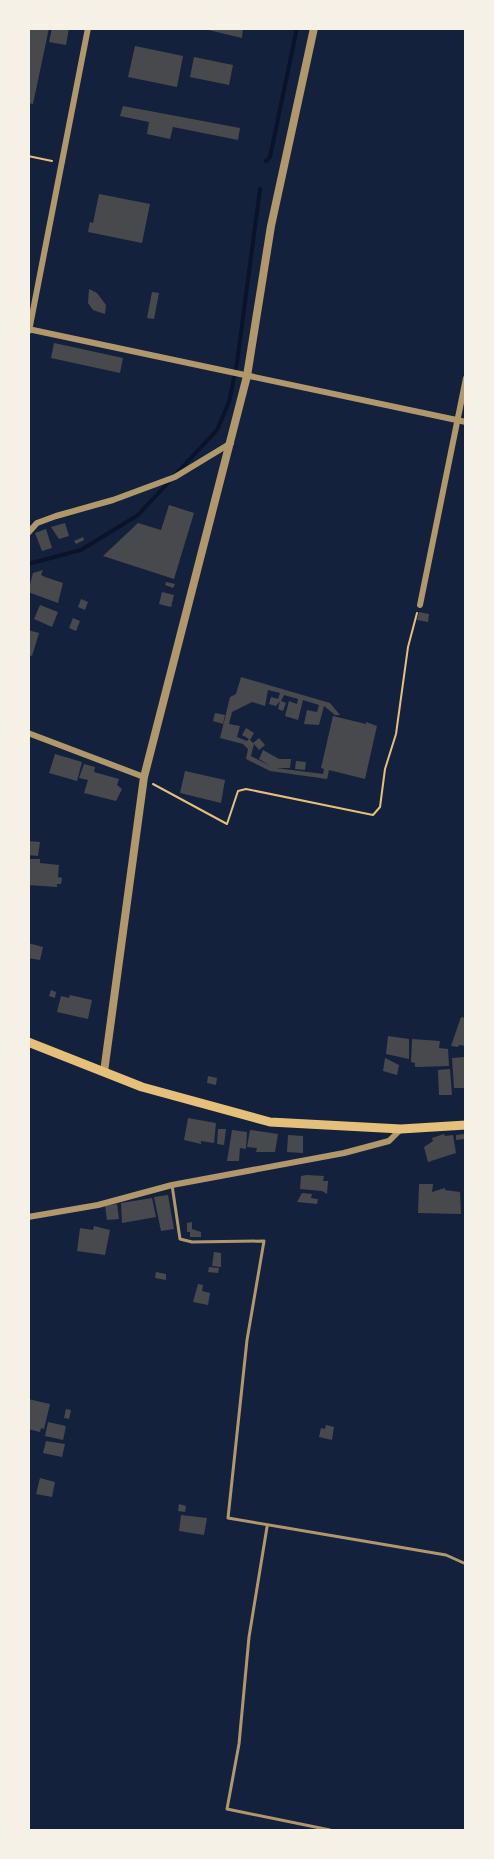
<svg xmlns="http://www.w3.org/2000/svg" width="494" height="1859" viewBox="0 0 494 1859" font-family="'PT Sans',sans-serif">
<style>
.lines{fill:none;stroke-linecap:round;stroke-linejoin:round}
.stream{stroke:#0b132b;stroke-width:4}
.building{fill:#48494c}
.path{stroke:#e5c07b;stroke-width:2}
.service{stroke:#b1986c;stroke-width:3}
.minor{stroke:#b1986c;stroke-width:6}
.tertiary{stroke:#b1986c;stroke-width:8}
.primary{stroke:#e5c07b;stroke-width:9}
</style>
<rect width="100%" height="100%" fill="#14213d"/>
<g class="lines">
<path class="stream" d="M266 161 270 157 297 28
M28 564 81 550 138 515 217 430 229 402 237 363 260 189"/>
</g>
<path class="building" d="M28 28H49L33 104 28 103Z
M52 28H69L66 45 49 42Z
M200 28H243L242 38Z
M135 46 183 56 177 87 128 77Z
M194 57 233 65 229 85 190 77Z
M123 106 240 128 238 140 173 127 170 139 147 134 149 122 120 116Z
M99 194 150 204 142 243 88 232 90 222 93 223Z
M89 289 97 293 106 305 105 314 93 310 88 303Z
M152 292 159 293 154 319 147 318Z
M54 343 123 358 120 373 51 358Z
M169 505 194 513 174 579 103 556 138 523 161 530Z
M65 523 69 536 59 539 51 527Z
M46 529 52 548 42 551 35 533Z
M83 537 84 540 76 544 74 541Z
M43 570 41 575 45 577 63 583 58 603 28 592 33 573Z
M166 582 175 584 173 588 165 585Z
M162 592 174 595 171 607 159 604Z
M81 599 88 602 85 610 78 607Z
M40 605 58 612 52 627 34 619Z
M419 612 429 614 428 622 417 620Z
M73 618 80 621 76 631 69 628Z
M28 630 39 633 32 656 28 655Z
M241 677 330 703 340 715H335L324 706 319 725 304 724 307 710 317 712 319 705 303 700 298 720 285 716 289 701 297 704 298 699 284 695 281 701 286 703 283 711 278 709 280 701 276 706 269 704 271 697 278 699 280 693 268 690 265 706 252 702 232 712 229 724 240 726 237 737 247 741 249 739 242 735 246 728 254 733 250 740 253 743 259 738 265 745 259 750 254 744 251 756 270 766 259 759 263 750 279 759H291L290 768H276L323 774 324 769 321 768 333 716 366 724V722L377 726 365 779 329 770 327 779 270 771 246 759 248 749 243 744 220 738 230 697 236 694Z
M215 713 225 715 223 724 213 721Z
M55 754 82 762 77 781 49 773Z
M296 761 306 762 305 770 295 769Z
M84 764 95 767 94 772 119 779 117 785 122 789 116 801 84 793 88 780 79 778Z
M185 771 225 780 221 803 180 793Z
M28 841 40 842 38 856 28 855Z
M28 859H40V863L59 865 58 877 62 878 61 884H57V887L28 885Z
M28 943 43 947 40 960 28 958Z
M51 990 56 992 55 998 49 996Z
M70 995 92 1000 88 1019 57 1012 61 996 69 998Z
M461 1017 466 1018V1046L459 1045 458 1047 451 1046Z
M388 1036 409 1039V1059L386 1054Z
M412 1039 440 1041 439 1048 448 1049 449 1066 415 1067V1063L411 1062Z
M466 1057V1088H454L452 1058Z
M385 1058 399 1065 397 1075 383 1071Z
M450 1069 452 1095H439L438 1070Z
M208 1076 217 1078 216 1085 207 1083Z
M188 1118 216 1123 214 1143 201 1141V1144L184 1140Z
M218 1129H226L224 1145 217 1144Z
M232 1130 247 1132 246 1149 240 1148 239 1161H227Z
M250 1130 278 1134 275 1152H256L257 1148 247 1147Z
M444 1134 445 1136 453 1135 456 1153 428 1162 424 1147 433 1141 432 1138Z
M464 1134V1139L456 1140V1135Z
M288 1135 303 1136V1153L287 1152Z
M307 1175 324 1176 323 1181H328L327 1194 322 1191 300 1189 301 1176Z
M419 1184H433L432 1192 445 1188V1190L460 1192 461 1214 418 1213Z
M302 1193 312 1194 311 1198 318 1199 317 1204 297 1202Z
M168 1195 174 1229 161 1231 154 1197Z
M152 1198 156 1217 122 1223 121 1203Z
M117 1204 119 1219 107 1220 105 1206Z
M192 1222V1229L201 1232V1237H190V1232H187V1223Z
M94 1226 110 1230 105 1255 77 1251 80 1228 93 1230Z
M214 1252 221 1253V1267L212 1266Z
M209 1267 219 1268 218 1273 208 1272Z
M156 1272 166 1274V1280L155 1278Z
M198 1284 203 1285 202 1291 210 1293 208 1305 193 1302Z
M28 1399 50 1404 44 1429 41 1428 40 1432 28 1429Z
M66 1409 71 1410 69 1419 64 1418Z
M48 1422 66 1426 63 1440 45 1436Z
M326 1425 334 1427 332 1440 319 1437 321 1428 325 1429Z
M46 1441 65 1444 62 1457 43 1453Z
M40 1478 55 1482 52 1497 36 1494Z
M179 1504 186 1506 185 1512 178 1511Z
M181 1515 207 1518 204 1535 179 1531Z"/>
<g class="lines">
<path class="path" d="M28 156 52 161
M153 784 227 824 238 791 246 789 373 815 380 807 385 769 396 734 408 647 417 613"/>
<path class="service" d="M172 1185 180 1239 192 1242 264 1241 247 1340 228 1518 446 1555 466 1564
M267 1527 249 1637 239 1744 227 1809 330 1830"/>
<path class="minor" d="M28 329 466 422
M29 331 88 28
M28 533 37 523 56 516 113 500 175 477 231 443
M420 605 466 378
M28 733 144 777
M28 1217 98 1205 172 1185 344 1153 389 1141 401 1129"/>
<path class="tertiary" d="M104 1072 144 777 247 376 271 226 314 28"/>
<path class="primary" d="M28 1042 142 1087 270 1122 401 1129 466 1125"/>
</g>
<rect width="494" height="1859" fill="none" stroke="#f6f1e7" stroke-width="60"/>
</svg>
